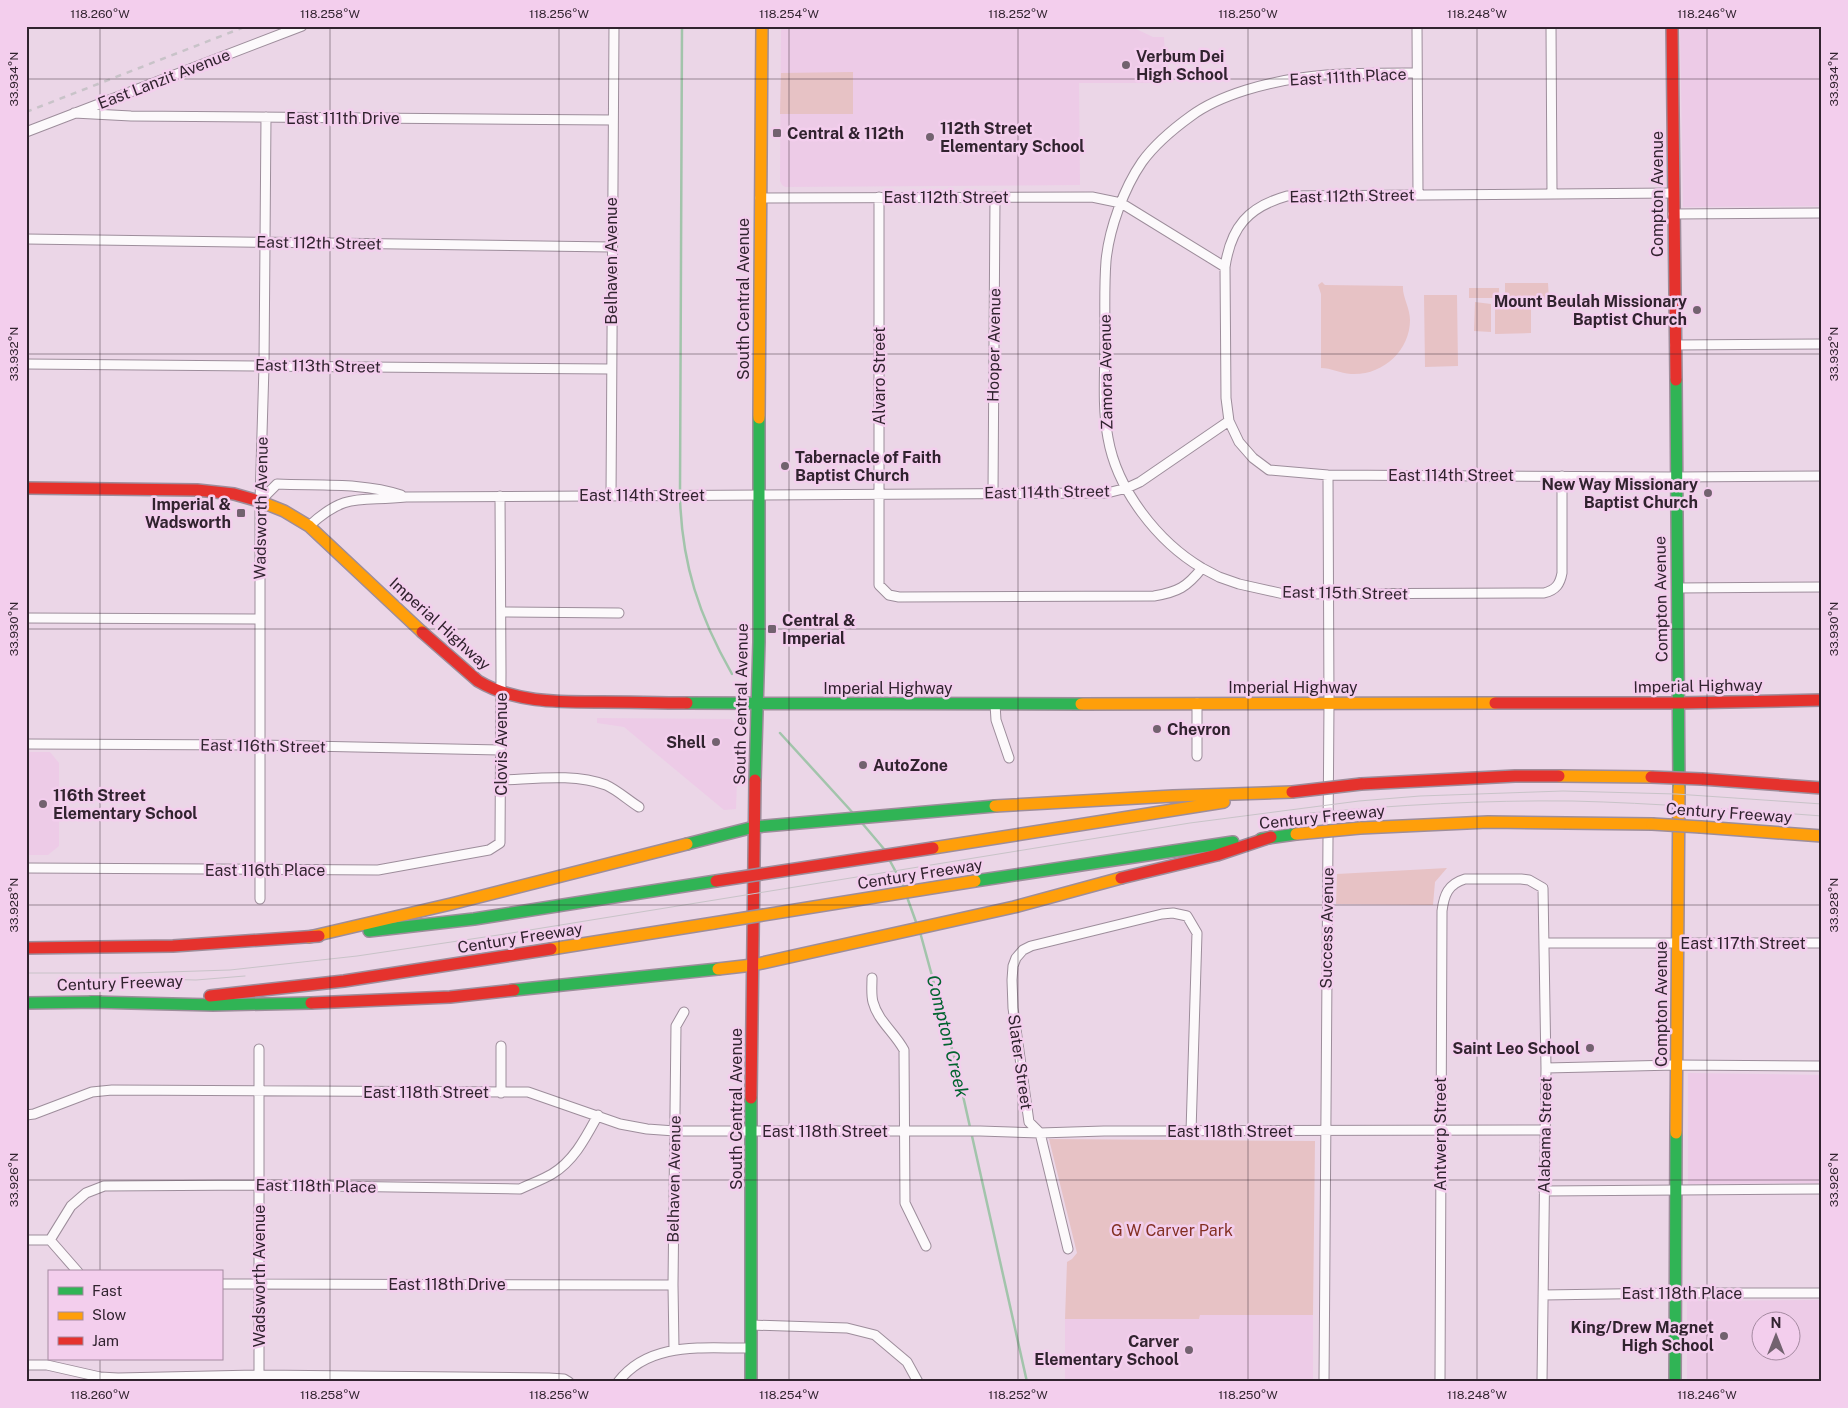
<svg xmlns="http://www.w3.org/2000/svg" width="1848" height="1408" viewBox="0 0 1848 1408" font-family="'Public Sans',sans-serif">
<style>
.built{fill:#edcbe7;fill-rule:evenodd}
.green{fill:#e7c2c5}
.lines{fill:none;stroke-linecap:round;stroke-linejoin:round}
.stream{stroke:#a2c4ab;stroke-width:2.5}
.street-casing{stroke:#9d8d9b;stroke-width:11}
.fast-casing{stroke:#9d8d9b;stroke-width:14}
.slow-casing{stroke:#9d8d9b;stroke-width:14}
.jam-casing{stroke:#9d8d9b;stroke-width:14}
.street{stroke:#fcf9fb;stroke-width:9}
.fast{stroke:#30b455;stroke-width:11}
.slow{stroke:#ff9f0a;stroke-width:11}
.jam{stroke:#e5322d;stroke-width:11}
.tram{stroke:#c8c3c8;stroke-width:1}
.rail{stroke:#c8c3c8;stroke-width:2.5;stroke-dasharray:6 6;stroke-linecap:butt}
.slow-bridge-casing{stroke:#9d8d9b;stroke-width:14;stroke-linecap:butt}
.jam-bridge-casing{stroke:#9d8d9b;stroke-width:14;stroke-linecap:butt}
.slow-bridge{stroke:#ff9f0a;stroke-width:11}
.jam-bridge{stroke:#e5322d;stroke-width:11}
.ticks{fill:none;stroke:#31232f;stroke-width:1;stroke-opacity:0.45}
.poi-dot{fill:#72626f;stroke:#f3ceed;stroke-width:2}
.labels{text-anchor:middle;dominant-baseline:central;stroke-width:5;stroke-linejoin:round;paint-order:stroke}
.poi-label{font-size:16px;font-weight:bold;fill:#31232f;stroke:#f3ceed;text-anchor:start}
.street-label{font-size:16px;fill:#31232f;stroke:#f3ceed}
.park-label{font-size:16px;fill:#822f22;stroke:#f3ceed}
.water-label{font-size:18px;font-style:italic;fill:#02642f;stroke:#f3ceed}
.neatline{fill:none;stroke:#31232f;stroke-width:2}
.ticks-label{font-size:12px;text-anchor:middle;fill:#31232f}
</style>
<rect width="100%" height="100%" fill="#ebd6e7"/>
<path class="built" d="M781 26H1134V28L1153 37H1164L1166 83H1079L1080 185 785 187 782 185 780 181Z
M1680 26H1822V206L1683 207Z
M597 718 731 719 739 725 736 809 724 810 624 727 597 723Z
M26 752H50L59 763V846L48 855H26Z
M1688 1073 1822 1075V1183L1688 1184Z
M1822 1300V1382H1687V1301ZM1790 1320V1350H1760V1320Z
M1200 1315H1313V1382H1065V1319H1199Z"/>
<path class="green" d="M853 72V114H780L781 73Z
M1322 282 1325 285 1403 286C1402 296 1410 308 1410 320 1410 351 1382 376 1351 374 1340 373 1331 368 1321 368V294L1318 285Z
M1505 283H1548L1549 300H1534V298L1505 299Z
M1469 288H1499V298H1469Z
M1424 295H1457L1458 366 1425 367Z
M1531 301V333L1495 334V302Z
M1475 302 1491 304V332L1474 331Z
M1447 868 1435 882 1433 905 1336 904 1337 874Z
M1049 1139 1315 1141 1313 1315H1200L1199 1319H1065L1067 1262 1072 1259 1077 1253Z"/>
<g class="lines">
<path class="stream" d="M680 492 682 26
M680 498C682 564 699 616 732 674
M780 733 853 813
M862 823 884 849
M890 861 904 887
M907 897 916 922
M920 932 955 1060 1027 1382"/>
<g class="street-casing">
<path id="street" d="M1417 26 1418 194
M1551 26 1552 193
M74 113 131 116 613 120
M26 132 302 26
M879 197V585L889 595 899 597 1154 596C1178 592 1187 587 1202 568L1219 577 1239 584 1284 594 1544 593C1556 590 1560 584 1562 573V476
M760 198 1092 197 1121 203 1225 267C1231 227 1248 207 1287 196L1673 193
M1673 214 1822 213
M26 239 611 247
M1225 267 1226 398 1229 421
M1675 345 1822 344
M26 364 610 369
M993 494 995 197
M611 496 614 26
M260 501 277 484C317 486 362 482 401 495
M309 526C347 491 360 502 406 497L1107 493 1127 488 1140 482 1229 421 1239 442 1253 458 1269 470 1328 475 1676 477 1822 476
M1202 568C1158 542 1117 490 1108 438 1102 406 1105 372 1105 340 1105 314 1104 287 1106 261 1109 229 1124 188 1142 162 1155 144 1173 129 1191 116 1207 104 1227 96 1246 90 1304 72 1356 73 1417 73
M1677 588 1822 587
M501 612 619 613
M26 618 260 619
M1197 703V756
M995 704 996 720 1009 758
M26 744 260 745 500 750
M500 780C534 779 574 773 606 785 617 790 628 800 639 807
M26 868 378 870 489 850 500 843 501 672 500 496
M260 899V501L264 366 266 117
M1544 943H1822
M872 978C872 986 871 995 873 1002 878 1021 895 1033 904 1050L905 1203 926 1246
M259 1049V1382
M1546 1068 1676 1065 1822 1066
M501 1093V1046
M26 1115 34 1114 92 1092 112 1090 528 1092 620 1124 647 1129 675 1131H980L1040 1133 1104 1131 1544 1130
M1544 1191 1822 1189
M26 1240H50
M50 1240 71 1206 86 1193 104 1186 259 1185 520 1189C530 1184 542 1180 552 1174 574 1161 586 1137 598 1115
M50 1240 78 1272
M1068 1249 1040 1133 1029 1122 1013 1008 1012 980 1013 966 1016 958 1023 950 1031 946 1162 914 1173 913 1187 916 1197 933 1191 1132
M221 1284 673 1285
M1543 1295 1675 1293H1822
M751 1325 847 1328 875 1335 907 1362 918 1382
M674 1349 673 1285 676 1026 684 1012
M26 1365H47L100 1377 118 1378 259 1375 549 1378 564 1379 569 1382
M618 1382C650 1340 705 1349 751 1348
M1324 1382 1329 703 1328 475
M1440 1382 1442 911C1444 895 1448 884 1465 879H1521L1529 880 1543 888 1546 1068 1542 1382"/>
</g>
<g class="fast-casing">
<path id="fast" d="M1676 380 1679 787
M687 703 1081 704
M755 780 759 642V418
M1261 839 1296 834
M687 844 754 827 995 806
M975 881 1233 842
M369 931 474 919 716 881
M514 990 718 969
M91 1002 213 1005 311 1003
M26 1003 100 1002
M751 1098V1382
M1675 1382 1676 1133"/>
</g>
<g class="slow-casing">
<path id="slow" d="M759 418 762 26
M259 501 284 511 309 526 422 632
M1081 704 1495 703
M1559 776 1651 777
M995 806 1173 796 1292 792
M1701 827 1822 836
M1360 828 1488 822 1652 824
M933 848 1224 802
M309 937 451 904 687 844
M551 949 714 923
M718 969 753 965 1014 907 1121 878
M1676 1133 1679 787"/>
</g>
<g class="jam-casing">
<path id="jam" d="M1672 26 1676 380
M26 488 197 490 234 494 259 501
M422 632 478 681C515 703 559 702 602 702 630 702 658 703 687 703
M1495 703H1679L1822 700
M1702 779 1822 788
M1361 784 1515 776H1559
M1121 878 1217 855 1271 837
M26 948 173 946 319 936
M210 996 344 981 551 949
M311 1003 450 997 514 990
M751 1098 755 780"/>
</g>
<use href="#street" class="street"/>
<use href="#fast" class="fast"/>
<use href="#slow" class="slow"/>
<use href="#jam" class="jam"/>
<path class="tram" d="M1310 813C1397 805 1484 800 1572 801 1655 803 1739 810 1822 816
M26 973H136L230 970 357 956 505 934 1190 823 1359 801 1420 796 1563 791 1676 794 1822 804
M155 979 196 980 245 976"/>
<path class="rail" d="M26 112 247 26"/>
<g class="slow-bridge-casing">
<path id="slow-bridge" d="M1652 824 1701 827
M1296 834 1360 828
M714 923 975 881"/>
</g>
<g class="jam-bridge-casing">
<path id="jam-bridge" d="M1651 777 1702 779
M1292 792 1361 784
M716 881 933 848"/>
</g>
<use href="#slow-bridge" class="slow-bridge"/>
<use href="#jam-bridge" class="jam-bridge"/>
</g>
<path class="ticks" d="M100 26V1272M330 26V1382M559 26V1382M789 26V1382M1018 26V1382M1248 26V1382M1477 26V1382M1707 26V1382M26 79H1822M26 354H1822M26 629H1822M26 905H1822M26 1180H1822M100 1359V1382"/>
<g class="poi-dot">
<circle cx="1126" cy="65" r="5"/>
<rect x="772" y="128" width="10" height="10" rx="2.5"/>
<circle cx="930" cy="137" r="5"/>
<circle cx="1697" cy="310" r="5"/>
<circle cx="785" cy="466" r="5"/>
<circle cx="1708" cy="493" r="5"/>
<rect x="236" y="508" width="10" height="10" rx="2.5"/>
<rect x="767" y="624" width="10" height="10" rx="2.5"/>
<circle cx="1157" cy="729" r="5"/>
<circle cx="716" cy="742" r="5"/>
<circle cx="863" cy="765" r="5"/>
<circle cx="43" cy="804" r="5"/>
<circle cx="1590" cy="1048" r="5"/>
<circle cx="1724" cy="1336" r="5"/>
<circle cx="1189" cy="1350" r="5"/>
</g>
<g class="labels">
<g class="poi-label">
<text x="1136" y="56">Verbum Dei<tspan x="1136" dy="18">High School</tspan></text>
<text x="940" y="128">112th Street<tspan x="940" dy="18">Elementary School</tspan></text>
<text x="787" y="133">Central &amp; 112th</text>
<text x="1687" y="301" text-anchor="end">Mount Beulah Missionary<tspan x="1687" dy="18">Baptist Church</tspan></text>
<text x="795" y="457">Tabernacle of Faith<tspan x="795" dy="18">Baptist Church</tspan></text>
<text x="1698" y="484" text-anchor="end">New Way Missionary<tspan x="1698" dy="18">Baptist Church</tspan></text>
<text x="231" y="504" text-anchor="end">Imperial &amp;<tspan x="231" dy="18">Wadsworth</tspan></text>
<text x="782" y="620">Central &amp;<tspan x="782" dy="18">Imperial</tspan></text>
<text x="1167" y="729">Chevron</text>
<text x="706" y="742" text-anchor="end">Shell</text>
<text x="873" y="765">AutoZone</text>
<text x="53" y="795">116th Street<tspan x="53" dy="18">Elementary School</tspan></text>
<text x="1580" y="1048" text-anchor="end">Saint Leo School</text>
<text x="1714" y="1327" text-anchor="end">King/Drew Magnet<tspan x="1714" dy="18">High School</tspan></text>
<text x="1179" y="1341" text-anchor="end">Carver<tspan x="1179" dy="18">Elementary School</tspan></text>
</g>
<g class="street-label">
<text transform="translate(1348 77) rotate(-3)">East 111th Place</text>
<text transform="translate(164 79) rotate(-21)">East Lanzit Avenue</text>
<text x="343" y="118">East 111th Drive</text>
<text transform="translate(1657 194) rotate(-90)">Compton Avenue</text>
<text transform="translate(1352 196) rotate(-1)">East 112th Street</text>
<text x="946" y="197">East 112th Street</text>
<text transform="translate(319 243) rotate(1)">East 112th Street</text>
<text transform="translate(611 261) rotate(-90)">Belhaven Avenue</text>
<text transform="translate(743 299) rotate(-90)">South Central Avenue</text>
<text transform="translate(994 345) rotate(-89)">Hooper Avenue</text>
<text transform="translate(318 366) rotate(1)">East 113th Street</text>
<text transform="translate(1106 372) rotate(-91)">Zamora Avenue</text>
<text transform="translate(879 376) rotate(-90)">Alvaro Street</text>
<text x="1451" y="475">East 114th Street</text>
<text transform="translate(1047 492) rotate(-1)">East 114th Street</text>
<text x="642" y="495">East 114th Street</text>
<text transform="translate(261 508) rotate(-89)">Wadsworth Avenue</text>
<text transform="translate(1345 593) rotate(1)">East 115th Street</text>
<text transform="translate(1661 599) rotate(-91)">Compton Avenue</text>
<text transform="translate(440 624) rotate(42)">Imperial Highway</text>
<text transform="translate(1698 686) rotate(-1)">Imperial Highway</text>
<text x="1293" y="687">Imperial Highway</text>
<text x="888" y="688">Imperial Highway</text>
<text transform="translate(741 704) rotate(-89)">South Central Avenue</text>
<text transform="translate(501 744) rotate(-90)">Clovis Avenue</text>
<text transform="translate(263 746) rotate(1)">East 116th Street</text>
<text transform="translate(1729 813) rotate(4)">Century Freeway</text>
<text transform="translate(1322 817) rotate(-6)">Century Freeway</text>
<text x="265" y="870">East 116th Place</text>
<text transform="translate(920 874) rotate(-9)">Century Freeway</text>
<text transform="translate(1327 928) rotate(-89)">Success Avenue</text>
<text transform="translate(520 938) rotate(-9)">Century Freeway</text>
<text x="1743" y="943">East 117th Street</text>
<text transform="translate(120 983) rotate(-2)">Century Freeway</text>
<text transform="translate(1661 1004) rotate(-90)">Compton Avenue</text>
<text transform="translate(1020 1062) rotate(82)">Slater Street</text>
<text x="426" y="1092">East 118th Street</text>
<text transform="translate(736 1109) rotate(-90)">South Central Avenue</text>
<text x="825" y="1131">East 118th Street</text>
<text x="1230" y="1131">East 118th Street</text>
<text transform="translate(1440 1134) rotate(-90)">Antwerp Street</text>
<text transform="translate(1545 1135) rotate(-89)">Alabama Street</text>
<text transform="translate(674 1179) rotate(-89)">Belhaven Avenue</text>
<text transform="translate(316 1186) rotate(1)">East 118th Place</text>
<text transform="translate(259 1276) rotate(-90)">Wadsworth Avenue</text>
<text x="447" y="1284">East 118th Drive</text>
<text x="1682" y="1293">East 118th Place</text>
</g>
<g class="park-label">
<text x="1172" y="1230">G W Carver Park</text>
</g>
<g class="water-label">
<text transform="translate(948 1036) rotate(76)">Compton Creek</text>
</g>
</g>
<rect width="1848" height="1408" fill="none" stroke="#f3ceed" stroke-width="55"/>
<rect x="48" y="1270" width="175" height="90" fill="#f3ceed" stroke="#a58aa1"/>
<rect x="58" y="1287" width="25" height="8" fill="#30b455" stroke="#a58aa1"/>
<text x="92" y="1296" font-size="15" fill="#31232f">Fast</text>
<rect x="58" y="1312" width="25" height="8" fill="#ff9f0a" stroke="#a58aa1"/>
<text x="92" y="1320" font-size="15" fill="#31232f">Slow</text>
<rect x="58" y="1337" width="25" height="8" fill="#e5322d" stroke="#a58aa1"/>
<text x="92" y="1346" font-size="15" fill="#31232f">Jam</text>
<g transform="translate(1776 1336)"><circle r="24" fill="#f3ceed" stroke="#a58aa1"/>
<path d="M0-4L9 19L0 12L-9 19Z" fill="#72626f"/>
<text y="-8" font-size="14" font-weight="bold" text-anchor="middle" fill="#31232f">N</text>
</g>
<rect x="28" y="28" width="1792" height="1352" class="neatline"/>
<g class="ticks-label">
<text x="100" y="18">118.260°W</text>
<text x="330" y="18">118.258°W</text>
<text x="559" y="18">118.256°W</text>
<text x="789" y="18">118.254°W</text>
<text x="1018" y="18">118.252°W</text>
<text x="1248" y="18">118.250°W</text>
<text x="1477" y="18">118.248°W</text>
<text x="1707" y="18">118.246°W</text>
<text transform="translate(14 79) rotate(-90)" y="4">33.934°N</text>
<text transform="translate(1834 79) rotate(-90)" y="4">33.934°N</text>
<text transform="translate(14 354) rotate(-90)" y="4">33.932°N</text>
<text transform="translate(1834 354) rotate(-90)" y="4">33.932°N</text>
<text transform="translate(14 629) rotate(-90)" y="4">33.930°N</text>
<text transform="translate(1834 629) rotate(-90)" y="4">33.930°N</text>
<text transform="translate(14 905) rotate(-90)" y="4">33.928°N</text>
<text transform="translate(1834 905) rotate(-90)" y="4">33.928°N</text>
<text transform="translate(14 1180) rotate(-90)" y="4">33.926°N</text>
<text transform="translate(1834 1180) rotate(-90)" y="4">33.926°N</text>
<text x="100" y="1399">118.260°W</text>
<text x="330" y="1399">118.258°W</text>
<text x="559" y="1399">118.256°W</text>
<text x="789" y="1399">118.254°W</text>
<text x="1018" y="1399">118.252°W</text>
<text x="1248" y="1399">118.250°W</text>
<text x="1477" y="1399">118.248°W</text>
<text x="1707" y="1399">118.246°W</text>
</g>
</svg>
